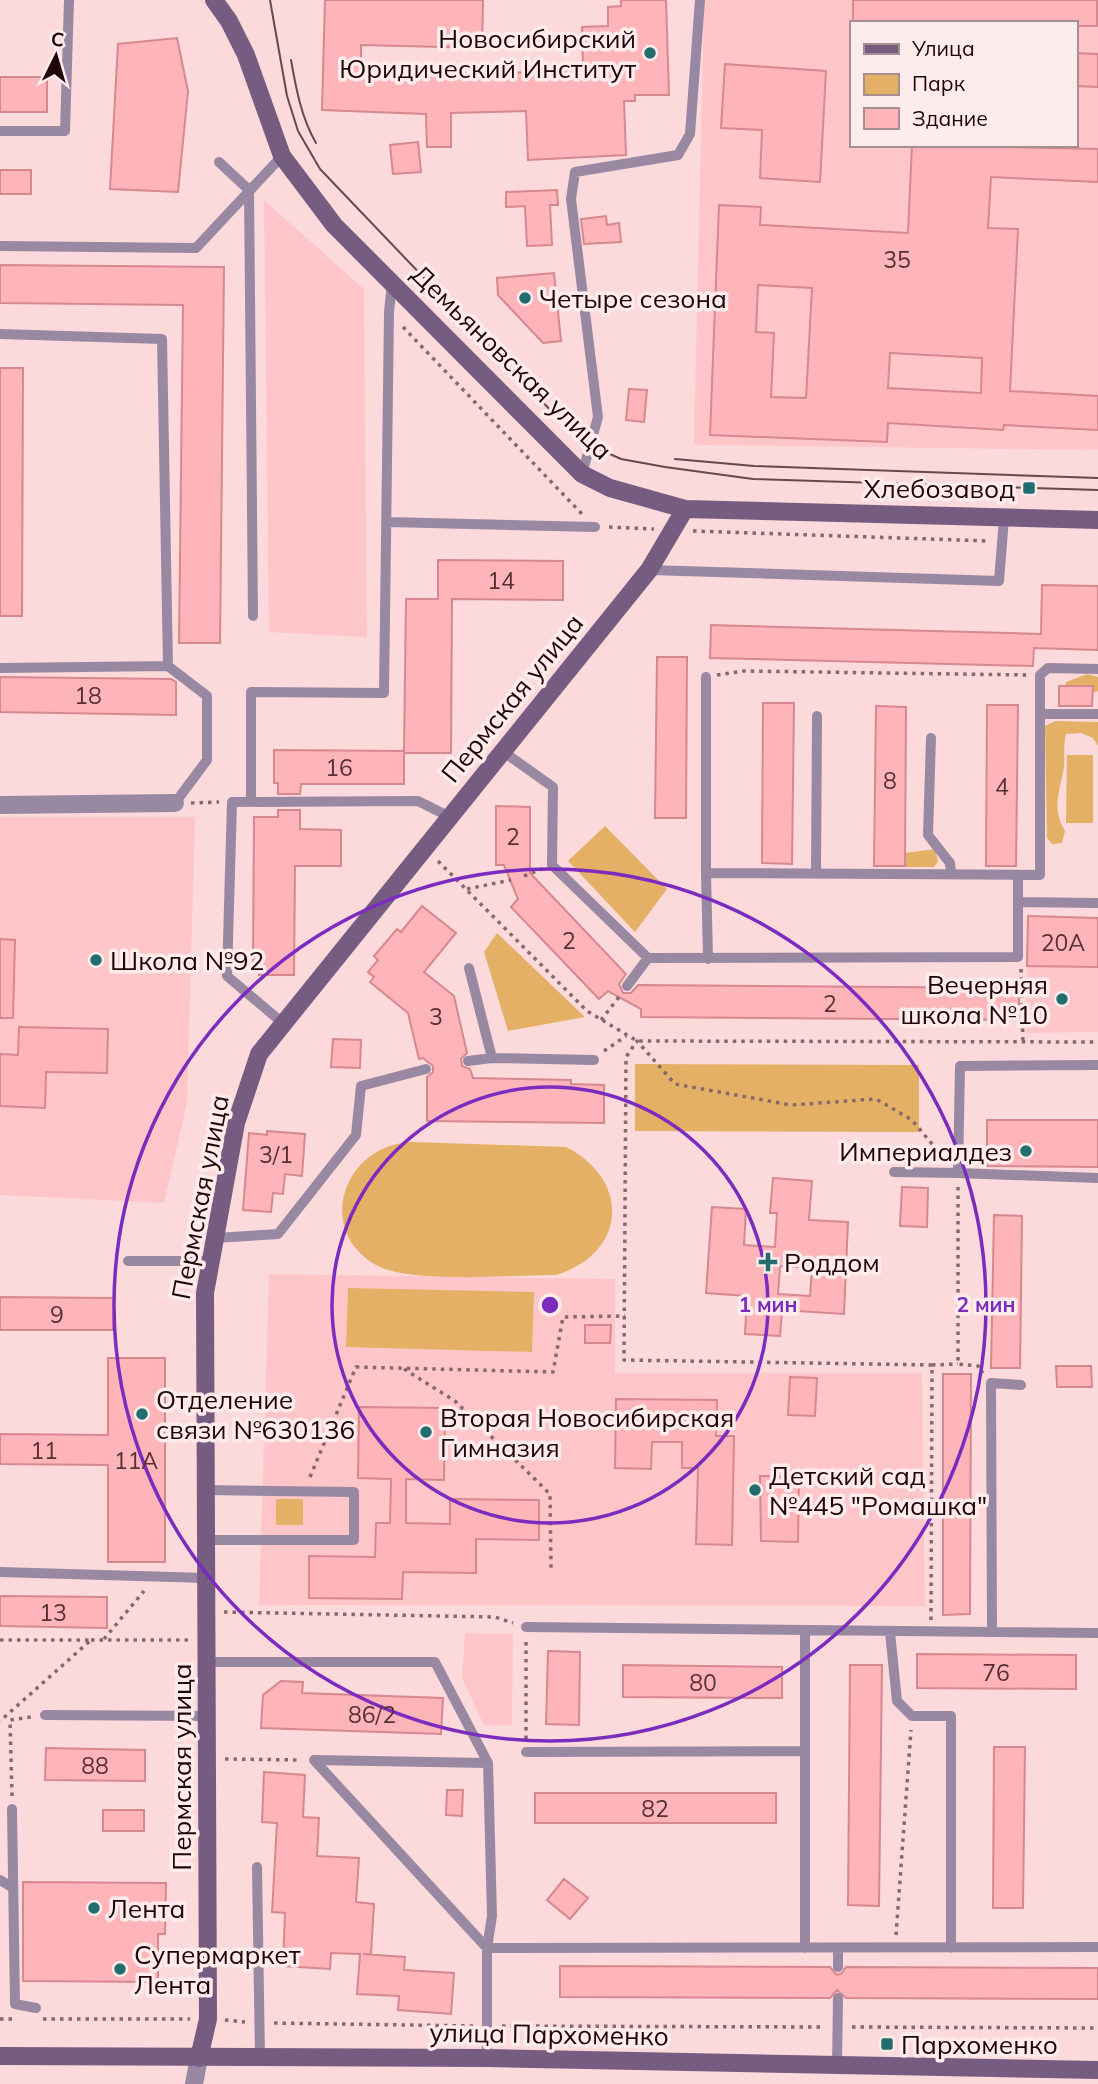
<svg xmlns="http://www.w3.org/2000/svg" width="1098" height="2084" viewBox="0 0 1098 2084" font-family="Mulish,sans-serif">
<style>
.built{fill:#fec6c9;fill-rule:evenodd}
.green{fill:#e3b066}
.building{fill:#feb5ba;stroke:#d7888e;stroke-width:2;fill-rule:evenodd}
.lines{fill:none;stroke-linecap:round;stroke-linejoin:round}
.path{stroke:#87696b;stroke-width:3.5;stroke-dasharray:3.5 5;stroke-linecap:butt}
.lane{stroke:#9988a2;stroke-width:10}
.street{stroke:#9988a2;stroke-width:18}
.secondary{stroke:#765c81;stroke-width:18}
.tram{stroke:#66494c;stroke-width:2}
.ring{fill:none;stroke:#7b2cbf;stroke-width:3.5}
.poi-dot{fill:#226d6d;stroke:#feecec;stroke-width:2.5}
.labels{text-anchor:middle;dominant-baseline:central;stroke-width:7;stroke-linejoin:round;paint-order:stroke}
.number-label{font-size:23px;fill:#573034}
.poi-label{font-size:26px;fill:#1f0408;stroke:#feecec;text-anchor:start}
.street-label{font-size:26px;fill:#1f0408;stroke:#feecec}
.centre{fill:#7b2cbf;stroke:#feecec;stroke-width:3.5}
.ring-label{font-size:21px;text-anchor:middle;font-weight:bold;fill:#7b2cbf;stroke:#feecec;stroke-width:7;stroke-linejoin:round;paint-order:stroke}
</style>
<rect width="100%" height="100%" fill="#fcdadb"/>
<path class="built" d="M704 0H1098V450L694 445ZM851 23H1075V145H851Z
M264 200 364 289 367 637 269 632Z
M0 817H195L187 1103 164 1203 0 1195Z
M1028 916 1098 918V1032L1026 1033Z
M269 1274 615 1279V1373H922L925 1606 259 1605Z
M465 1633 513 1634 512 1725H484L462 1678Z"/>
<path class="green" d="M1087 674 1098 677V691L1093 693 1092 686H1065L1066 682Z
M1055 721 1098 722V746L1093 738 1081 733 1066 734C1063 745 1065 756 1064 767 1060 792 1051 808 1065 831L1062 843 1052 844 1047 838 1045 726Z
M1067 755H1093V823H1066Z
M605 826 667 889 635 932 568 861Z
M935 849 938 861 934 867H905V853Z
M497 933 585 1017 508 1031 484 952Z
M635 1064 919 1065V1132L635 1131Z
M412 1142 566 1147C631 1180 627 1253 556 1275 515 1275 408 1284 376 1265 314 1230 344 1144 412 1142Z
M348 1288 534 1292 532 1352 346 1347Z
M276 1499H303V1525H276Z"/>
<path class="building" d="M325 0H483L482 48 361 45V76L537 72V66L583 65 582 27 608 26V7L621 6V0H666L669 95H635V101H624L626 155 528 160 526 111 451 113V147H427L426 114 322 110Z
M853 0H1097V26H1075V23H853Z
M177 38 188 91 178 192 110 189 118 44Z
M1075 53 1098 54V87L1075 86Z
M725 64 826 71 820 182 760 178 762 130 721 128Z
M0 77H47V112H0Z
M418 142 421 172 393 174 390 145Z
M912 145 1098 149V182L991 177 988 228 1018 229 1010 391 1098 396V430L1004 425 1003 430 888 423 887 442 710 435 719 205 761 207 760 225 908 233ZM758 285 812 288 806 398 771 397 774 333 756 332ZM890 353 982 358 981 393 888 388Z
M0 170H31V194H0Z
M557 190 558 205H550L552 245 527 246 525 206 506 207V192Z
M606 216 607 225 619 223 621 242 584 244 581 219Z
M0 265 224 267 220 643H179L183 305 0 303Z
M554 273 561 341 543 343 498 295 497 278Z
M0 368H23L22 616H0Z
M629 389 647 390 644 422 626 420Z
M438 560 563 561V600L452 599 451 753H404V784H301L300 794H278V783H274V750L404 751 406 599H438Z
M1042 585 1098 586V650L1034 648 1033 666 710 658 711 625 1041 634Z
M657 657H687L686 818H655Z
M0 677 171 679 176 682V715L0 712Z
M1059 686H1093L1092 706H1059Z
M763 703H794L792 864 762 863Z
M987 705H1018L1016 866H986Z
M876 706 906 707 905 866H874Z
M496 806 530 807V873L626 974 619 984 623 993H631L638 985 1019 988V1020L641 1017V1009L608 991 599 999 511 907 518 899 504 865H496Z
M278 810H300V829L341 830V866H295L294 975H259V966H253L254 817H278Z
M422 906 456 933 424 972 454 996 467 1053 461 1059 462 1066 470 1069 473 1078 571 1080V1084L604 1085V1123L427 1121V1077L433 1072V1066L423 1058 419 1059 408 1013 370 982 374 977 368 972 378 960 374 956 397 929 401 932Z
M1028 916 1098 918V967L1027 966Z
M0 939 15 940 13 1018H0Z
M19 1027 108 1029 107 1073 46 1072 45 1108 0 1106V1054L18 1055Z
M333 1039 361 1040 360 1068 331 1067Z
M987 1120H1098V1167L987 1166Z
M267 1131 305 1134 302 1176 285 1174 283 1194 273 1193 271 1212 243 1210 249 1133 267 1135Z
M773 1178 812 1181 809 1220 848 1222 844 1314 782 1310 780 1336 745 1334 747 1296 706 1293 712 1207 746 1209 744 1245 775 1247 777 1213H770ZM780 1266 812 1268 810 1296 778 1294Z
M902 1187 928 1188 927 1227 900 1226Z
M994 1215 1022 1216 1020 1368H991Z
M0 1297 114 1298 113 1330H0Z
M585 1325H611L610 1343H585Z
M108 1358H165V1562H108V1465L0 1464V1434L108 1435Z
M1056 1366H1091L1092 1387H1057Z
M943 1374H971L970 1614 943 1615Z
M790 1377 817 1378 815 1416 788 1415Z
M616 1399 717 1400 716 1436H734L732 1545 696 1544 698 1468H682V1442H652L651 1469 615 1468Z
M359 1407 445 1408 444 1480 406 1479V1523L450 1524V1499L539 1500V1540L476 1539V1573L403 1572 402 1599 309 1598V1556L375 1557 376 1523H390L391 1479 358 1478Z
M760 1476 799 1477 798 1542 761 1541Z
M0 1596 107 1597V1628L0 1626Z
M548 1651 580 1652 579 1725 546 1724Z
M917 1654 1076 1655V1689L917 1688Z
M623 1665 782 1667V1698L623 1697Z
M850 1665H882L879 1906 848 1905Z
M281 1681 303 1682 302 1693 443 1698 441 1734 261 1728 263 1695Z
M994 1747H1025L1023 1908H993Z
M46 1748 145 1750V1781L45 1780Z
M264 1772 305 1775 303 1817 319 1818 317 1856 359 1858 356 1902 374 1904 371 1954H363L405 1957 404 1970 454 1973 451 2014 398 2010 399 1996 357 1994 360 1954 331 1953 330 1969 283 1966 285 1913 272 1912 277 1823 262 1822Z
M447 1790H463L462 1816 446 1815Z
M535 1793H776V1823H535Z
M103 1810H144V1831H103Z
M564 1879 588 1898 570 1919 547 1900Z
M23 1882 166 1883 165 1934H158V1982L23 1981Z
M560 1966 830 1967 837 1975 842 1973 846 1967 1098 1968V1999L846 1998 837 1990 830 1998 560 1997Z"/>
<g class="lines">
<path class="path" d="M403 327 582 514
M609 527 654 529
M693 531 989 541
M717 675 744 671 1028 675
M191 803 219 802
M438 861 587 1011 637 1041 1098 1042
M524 876 542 869
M467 889 511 880
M1021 969 1023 1043
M601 1020 619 997
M604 1051 626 1036
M958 1187V1364L978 1366 983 1373
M932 1365 624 1360 626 1057 637 1041 675 1084 791 1105 876 1099 912 1120 943 1157
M404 1369 455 1401 550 1494 551 1568
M310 1477 356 1367 553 1372 563 1317 625 1316
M224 1612 495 1617 513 1623
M931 1620 932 1365 958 1364
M104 1639 144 1591
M0 1640H91L0 1721
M91 1640H190
M526 1739V1641
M225 1759 301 1760
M12 1796 10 1720 31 1717
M896 1935 911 1730
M0 2019H15
M43 2019H190
M225 2020 245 2022
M274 2023 473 2026
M502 2026 823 2027
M852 2027 1098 2028"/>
<path class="lane" d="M0 131H65L69 0
M219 162 249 190 253 616
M0 246 196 248 282 156
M0 334 162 339 168 666
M582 474 598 417 571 199 575 172 678 155 690 134 700 0
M388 522 595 527
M649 570 999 581 1004 518
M0 668 168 666 207 696V760L175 803
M706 677V873
M1040 714H1098
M931 738 928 835 950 863 951 874
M505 753 553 787 552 865 648 958 1018 957V875
M251 802V692L384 693 389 312 392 283
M816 874 817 716
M1018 902 1098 903
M708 959 706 873 1040 875V675L1048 668 1098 669
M469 968 492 1058 594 1060
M627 986 648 958
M285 1025 227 976 232 802 418 801 450 817
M468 1061 492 1058
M894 1172 958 1173 960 1066 1098 1065
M958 1173 1098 1178
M215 1238 278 1234 356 1135 361 1086 426 1069
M128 1261H211
M206 1490 354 1492V1540H206
M0 1572 206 1578
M526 1627 1098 1633
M805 1631V1948
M890 1632 897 1701 912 1716H951V1948
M992 1632 991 1383 1021 1385
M206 1662H435L488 1763 492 1916 487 1948V2058
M45 1715 207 1716
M526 1752 805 1751
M488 1763 314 1760 487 1948 1098 1947
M12 1809 15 2004 36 2008
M257 1867 260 2058
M0 1880 13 1888
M838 1948V1967
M837 2065 838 1998"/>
<path class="street" d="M0 805 175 803
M194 2084 199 2058"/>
<path class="secondary" d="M214 0 229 21 246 55 282 156 334 225 582 474 610 488 685 509 1098 520
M0 2056 487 2058 1098 2070
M199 2058 208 2019 205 1293 236 1123 259 1054 649 570 685 509"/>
<path class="tram" d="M270 0 287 96 298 131 320 169 557 417 590 445 621 459 665 467 753 479 1098 490
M291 60C296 88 301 117 316 143
M675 459 754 466 1098 478"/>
</g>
<g class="ring">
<circle cx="550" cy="1305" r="218"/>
<circle cx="550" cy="1305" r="436"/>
</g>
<g class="poi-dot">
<circle cx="650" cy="53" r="7"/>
<circle cx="525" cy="298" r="7"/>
<rect x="1022" y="481" width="14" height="14" rx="3.5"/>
<circle cx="96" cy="960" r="7"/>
<circle cx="1062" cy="999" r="7"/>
<circle cx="1026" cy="1151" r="7"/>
<path d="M764.5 1251.5h7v7h7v7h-7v7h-7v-7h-7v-7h7z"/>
<circle cx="142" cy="1414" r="7"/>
<circle cx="426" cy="1432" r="7"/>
<circle cx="755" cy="1490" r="7"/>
<circle cx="94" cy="1908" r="7"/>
<circle cx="120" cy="1969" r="7"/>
<rect x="880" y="2037" width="14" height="14" rx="3.5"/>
</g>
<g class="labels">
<g class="number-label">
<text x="897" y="259">35</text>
<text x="501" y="580">14</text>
<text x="88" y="695">18</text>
<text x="339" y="767">16</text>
<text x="890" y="780">8</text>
<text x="1002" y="786">4</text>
<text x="513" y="836">2</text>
<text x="569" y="940">2</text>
<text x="1063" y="942">20А</text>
<text x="830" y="1003">2</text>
<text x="436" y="1016">3</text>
<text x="276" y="1154">3/1</text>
<text x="57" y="1314">9</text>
<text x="44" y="1450">11</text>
<text x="136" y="1460">11А</text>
<text x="53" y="1612">13</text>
<text x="996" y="1672">76</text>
<text x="703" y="1682">80</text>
<text x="372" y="1714">86/2</text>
<text x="95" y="1765">88</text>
<text x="655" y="1808">82</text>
</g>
<g class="poi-label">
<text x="636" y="38" text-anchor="end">Новосибирский<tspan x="636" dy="30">Юридический Институт</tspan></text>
<text x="539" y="298">Четыре сезона</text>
<text x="1015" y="488" text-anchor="end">Хлебозавод</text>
<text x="110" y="960">Школа №92</text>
<text x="1048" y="984" text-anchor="end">Вечерняя<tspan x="1048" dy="30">школа №10</tspan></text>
<text x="1012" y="1151" text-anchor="end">Империалдез</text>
<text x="784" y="1262">Роддом</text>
<text x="156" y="1399">Отделение<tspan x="156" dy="30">связи №630136</tspan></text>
<text x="440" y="1417">Вторая Новосибирская<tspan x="440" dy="30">Гимназия</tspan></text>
<text x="769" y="1475">Детский сад<tspan x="769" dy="30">№445 "Ромашка"</tspan></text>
<text x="108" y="1908">Лента</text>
<text x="134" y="1954">Супермаркет<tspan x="134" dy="30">Лента</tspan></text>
<text x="901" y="2044">Пархоменко</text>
</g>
<g class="street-label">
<text transform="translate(512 362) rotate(44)">Демьяновская улица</text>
<text transform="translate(512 698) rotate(-51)">Пермская улица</text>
<text transform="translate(200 1197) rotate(-79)">Пермская улица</text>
<text transform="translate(181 1767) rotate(-90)">Пермская улица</text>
<text transform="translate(549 2034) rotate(1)">улица Пархоменко</text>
</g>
</g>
<circle cx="550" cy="1305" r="10" class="centre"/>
<g class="ring-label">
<text x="768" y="1312">1 мин</text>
<text x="986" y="1312">2 мин</text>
</g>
<rect x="850" y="21" width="228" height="126" fill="#feecec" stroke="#a58f91" stroke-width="2"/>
<rect x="864" y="44" width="35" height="10" fill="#765c81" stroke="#a58f91" stroke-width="2"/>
<text x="912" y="56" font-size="21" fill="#1f0408">Улица</text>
<rect x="864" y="74" width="35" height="21" fill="#e3b066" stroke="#a58f91" stroke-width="2"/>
<text x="912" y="91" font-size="21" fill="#1f0408">Парк</text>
<rect x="864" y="108" width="35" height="21" fill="#feb5ba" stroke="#a58f91" stroke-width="2"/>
<text x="912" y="126" font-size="21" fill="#1f0408">Здание</text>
<g transform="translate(56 56) rotate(5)" stroke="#feecec" stroke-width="5" paint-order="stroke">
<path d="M0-5L12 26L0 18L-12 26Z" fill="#1f0408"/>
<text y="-10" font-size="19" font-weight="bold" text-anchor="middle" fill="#1f0408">С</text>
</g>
</svg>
